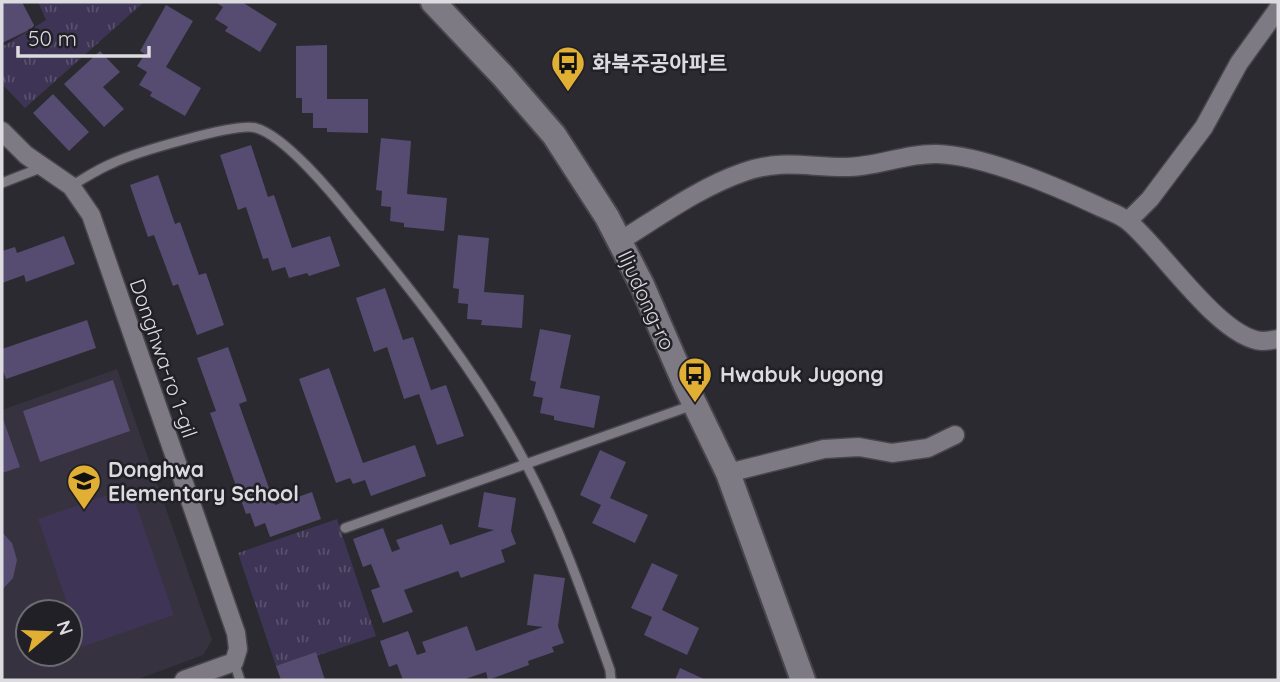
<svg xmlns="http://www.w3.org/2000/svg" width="1280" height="682" viewBox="0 0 1280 682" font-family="Quicksand,'Noto Sans KR',sans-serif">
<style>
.built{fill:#36323f;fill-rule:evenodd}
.grass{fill:url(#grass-tufts)}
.pitch{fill:#3e3455}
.building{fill:#564b70}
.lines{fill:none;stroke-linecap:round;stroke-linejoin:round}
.service-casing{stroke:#48464c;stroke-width:12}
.minor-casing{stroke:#48464c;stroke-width:21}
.secondary-casing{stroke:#48464c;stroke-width:28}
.service{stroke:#7d7a83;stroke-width:9}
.minor{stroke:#7d7a83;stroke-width:18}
.secondary{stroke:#7d7a83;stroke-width:24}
.labels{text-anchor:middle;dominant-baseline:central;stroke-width:5;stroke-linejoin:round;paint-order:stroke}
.poi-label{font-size:21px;font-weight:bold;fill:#dcdbdf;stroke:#222027;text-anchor:start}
.street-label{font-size:21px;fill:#dcdbdf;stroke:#222027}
</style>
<defs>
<pattern id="grass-tufts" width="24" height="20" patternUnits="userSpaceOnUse" patternTransform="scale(1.75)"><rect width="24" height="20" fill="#3e3455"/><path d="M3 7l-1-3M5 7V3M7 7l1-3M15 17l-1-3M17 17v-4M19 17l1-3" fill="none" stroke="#59516d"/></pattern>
</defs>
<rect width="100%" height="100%" fill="#2b2a30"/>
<path class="built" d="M117 369 212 640 203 655 136 680H2V410ZM28 612H70V654H28Z"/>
<path class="grass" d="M38 2H144L25 108 2 84V47L46 20Z
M337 519 376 636 277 669 238 553Z"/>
<path class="pitch" d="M130 487 174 615 82 647 38 519Z"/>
<path class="building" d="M2 2H22L35 27 2 43Z
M215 2H242L277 24 260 52 225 31 228 27 215 19 223 7Z
M166 5 193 21 166 67 201 88 185 116 150 96 152 92 139 85 147 72 137 66 145 54 140 51Z
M327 45V99H368V133L327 132V128H313V113H302V98H296V46Z
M100 51 120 72 103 87 124 109 104 127 64 84Z
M53 94 89 132 69 151 33 113Z
M381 138 411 141 407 194 447 198 444 231 404 227V223L390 221 391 207 381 206 382 191 376 190Z
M251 145 268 197 274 195 292 248 330 236 340 266 309 276 307 273 289 278 285 267 272 271 268 258 263 259 246 207 238 210 220 155Z
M158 175 175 224 180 222 199 275 206 273 224 325 197 335 178 284 173 286 154 235 148 237 130 185Z
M458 235 489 238 484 292 524 295 522 328 481 325 482 320 467 319 468 304 458 303 459 289 453 288Z
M64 236 75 264 26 282 24 275 2 283V251L15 247 17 253Z
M385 288 403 340 413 337 431 390 446 385 464 436 437 445 419 394 404 399 387 347 374 352 356 298Z
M87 320 96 348 6 379 2 368V349Z
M540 329 571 335 560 388 600 396 594 428 554 420V416L540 413 543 398 533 396 536 382 530 380Z
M228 347 247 401 239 404 275 505 312 492 321 519 270 537 265 523 255 527 250 513 246 514 210 413 216 411 197 358Z
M329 368 363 463 415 445 426 476 371 496 365 480 353 484 350 478 336 483 299 379Z
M113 380 130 431 40 462 23 411Z
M2 416 20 467 2 473Z
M600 450 626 462 610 498 648 515 635 543 592 523 601 505 580 495Z
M484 492 516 498 511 531 516 544 501 550 505 562 461 578 458 571 404 590 413 612 383 623 371 590 380 587 371 564 363 567 353 539 383 528 392 552 400 549 396 540 442 524 450 545 494 530 478 527Z
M2 532 12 543 17 560 13 578 2 590Z
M652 563 678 575 662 610 699 628 687 655 644 635 652 617 631 608Z
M534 574 565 578 558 626 564 643 552 647 554 652 528 661 529 665 488 680 486 672 462 680H403L397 664 389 667 380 641 408 631 417 655 426 652 422 642 467 626 476 651 543 627 527 625Z
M316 652 325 680H281L276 666Z
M680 668 706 680H675Z"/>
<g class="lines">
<g class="service-casing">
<path id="service" d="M2 183 43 167
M71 186C85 178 98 169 113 163 134 153 237 122 256 128 285 136 333 194 352 218 416 295 479 375 526 464 561 530 585 600 610 670L611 680
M345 528 693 405
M234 662 240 680"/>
</g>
<g class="minor-casing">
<path id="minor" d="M2 131 26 155 71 186 91 215 236 633 238 649 234 662 184 680
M1128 221 1150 199 1204 127 1239 63 1278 9
M620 241C659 217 700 187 744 172 781 159 807 167 844 167 874 168 905 153 937 154 982 155 1057 187 1098 206 1108 211 1122 215 1130 223 1163 251 1220 338 1262 341 1267 341 1273 340 1278 339
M728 473 824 449 859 447 892 453 928 448 955 435"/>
</g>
<g class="secondary-casing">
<path id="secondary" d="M433 2 503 76 554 135 607 217 642 285 685 384 728 473 803 680"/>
</g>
<use href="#service" class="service"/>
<use href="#minor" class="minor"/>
<use href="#secondary" class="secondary"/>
</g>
<defs>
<g id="bus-pin" transform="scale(1.75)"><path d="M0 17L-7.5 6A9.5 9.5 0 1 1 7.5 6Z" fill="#e1af34" stroke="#222027"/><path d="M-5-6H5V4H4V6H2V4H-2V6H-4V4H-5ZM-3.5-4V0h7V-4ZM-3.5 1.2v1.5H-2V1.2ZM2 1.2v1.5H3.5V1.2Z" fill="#111"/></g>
<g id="school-pin" transform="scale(1.75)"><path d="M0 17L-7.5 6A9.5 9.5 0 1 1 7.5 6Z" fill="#e1af34" stroke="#222027"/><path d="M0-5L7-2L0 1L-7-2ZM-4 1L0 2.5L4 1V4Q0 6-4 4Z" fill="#111"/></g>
</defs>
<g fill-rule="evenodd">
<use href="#bus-pin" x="568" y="63"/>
<use href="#bus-pin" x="695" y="374"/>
<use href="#school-pin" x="84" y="481"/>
</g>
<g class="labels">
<g class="poi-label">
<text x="592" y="63">화북주공아파트</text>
<text x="720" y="374">Hwabuk Jugong</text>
<text x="108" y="469">Donghwa<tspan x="108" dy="24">Elementary School</tspan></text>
</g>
<g class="street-label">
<text transform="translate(647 300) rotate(65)">Iljudong-ro</text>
<text transform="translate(164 358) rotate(71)">Donghwa-ro 1-gil</text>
</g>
</g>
<rect width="1280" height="682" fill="none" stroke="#dcdbdf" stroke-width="7"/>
<g transform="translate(49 633) rotate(71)"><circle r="33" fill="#222027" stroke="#6c6b71" stroke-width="2"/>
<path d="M0-5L12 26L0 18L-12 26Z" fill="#e1af34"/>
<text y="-10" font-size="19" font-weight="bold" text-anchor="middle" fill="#dcdbdf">N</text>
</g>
<path d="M18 46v10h131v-10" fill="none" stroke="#dcdbdf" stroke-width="3.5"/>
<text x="28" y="46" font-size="21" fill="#dcdbdf" stroke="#222027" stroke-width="5" paint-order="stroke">50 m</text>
</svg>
